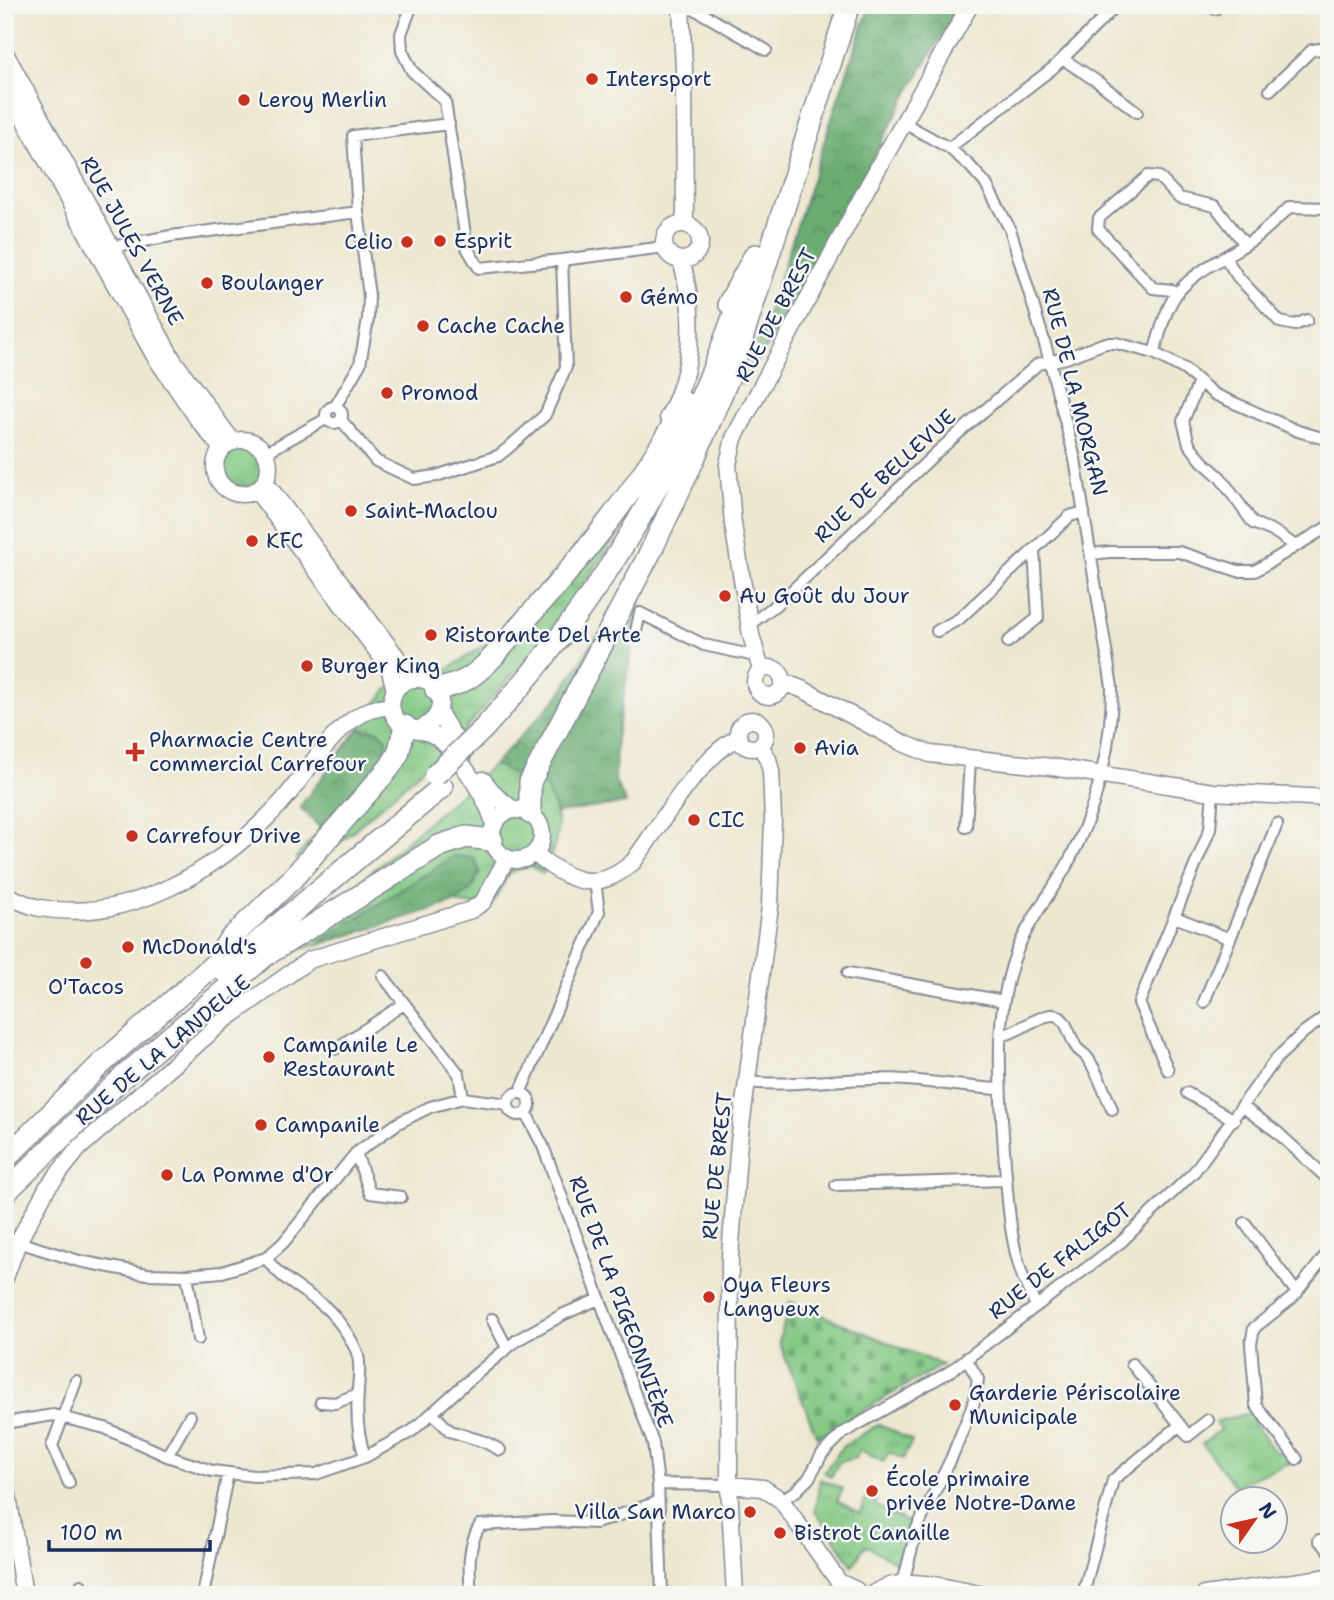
<svg xmlns="http://www.w3.org/2000/svg" width="1334" height="1600" viewBox="0 0 1334 1600" font-family="'Shantell Sans',sans-serif">
<style>
.grass{fill:url(#grass-tufts);stroke:#507c71;stroke-width:2}
.forest{fill:url(#forest-crowns);stroke:#436e68;stroke-width:2}
.cemetery{fill:url(#cemetery-stones);stroke:#507c71;stroke-width:2}
.lines{fill:none;stroke-linecap:round;stroke-linejoin:round}
.street-casing{stroke:#848b96;stroke-width:14}
.secondary-casing{stroke:#848b96;stroke-width:19}
.highway-casing{stroke:#848b96;stroke-width:24}
.street{stroke:#fff;stroke-width:10}
.secondary{stroke:#fff;stroke-width:16}
.highway{stroke:#fff;stroke-width:21}
.highway-bridge-casing{stroke:#848b96;stroke-width:24;stroke-linecap:butt}
.highway-bridge{stroke:#fff;stroke-width:21}
.poi-dot{fill:#c8321e;stroke:#f6f6f2;stroke-width:2.5}
.labels{text-anchor:middle;dominant-baseline:central;stroke-width:5;stroke-linejoin:round;paint-order:stroke}
.poi-label{font-size:21px;fill:#1b2f5e;stroke:#f6f6f2;text-anchor:start}
.street-label{font-size:21px;fill:#1b2f5e;stroke:#f6f6f2}
</style>
<defs>
<pattern id="grass-tufts" width="24" height="20" patternUnits="userSpaceOnUse" patternTransform="scale(1.75)"><rect width="24" height="20" fill="#84c984"/><path d="M3 7l-1-3M5 7V3M7 7l1-3M15 17l-1-3M17 17v-4M19 17l1-3" fill="none" stroke="#6ba46f"/></pattern>
<pattern id="forest-crowns" width="20" height="18" patternUnits="userSpaceOnUse" patternTransform="scale(1.75)"><rect width="20" height="18" fill="#6bad72"/><path d="M2 6a3 3 0 1 1 6 0M12 15a3 3 0 1 1 6 0" fill="none" stroke="#578d61"/></pattern>
<pattern id="cemetery-stones" width="16" height="16" patternUnits="userSpaceOnUse" patternTransform="scale(1.75)"><rect width="16" height="16" fill="#84c984"/><path d="M2 7V4a2 2 0 0 1 4 0v3zM10 15v-3a2 2 0 0 1 4 0v3z" fill="#6ba46f"/></pattern>
</defs>
<rect width="100%" height="100%" fill="#f6f6f2"/>
<filter id="ink" filterUnits="userSpaceOnUse"><feTurbulence type="fractalNoise" baseFrequency=".0143" numOctaves="2"/><feDisplacementMap in="SourceGraphic" scale="14" xChannelSelector="R" yChannelSelector="G"/><feConvolveMatrix kernelMatrix="1 2 1 2 8 2 1 2 1" color-interpolation-filters="sRGB"/></filter>
<filter id="wash" filterUnits="userSpaceOnUse"><feTurbulence type="fractalNoise" baseFrequency=".00686" numOctaves="4" result="noise"/><feDisplacementMap in="SourceGraphic" scale="28" xChannelSelector="R" yChannelSelector="G"/><feGaussianBlur stdDeviation="1.57" result="paint"/><feColorMatrix in="noise" values="0 0 0 0 0 0 0 0 0 0 0 0 0 0 0 0 0 1.4 0 .05"/><feComposite in="paint" operator="in"/></filter>
<g filter="url(#wash)">
<rect width="100%" height="100%" fill="#eee7cf"/>
<path class="grass" d="M224 467a20 20 0 1 1 40 0a20 20 0 1 1-40 0Z
M596 521 618 535 542 641 460 735 315 865 296 858 385 755 387 740 379 731 358 729 386 691 424 665 447 670 499 635 556 572Z
M494 764 512 774 543 779C562 825 563 828 543 874L530 866 509 872 491 907 454 902 470 891 455 856 336 931 318 945 292 951 343 897Z
M1254 1412 1258 1417 1253 1422 1276 1453 1283 1450 1292 1462 1235 1486 1202 1444 1220 1430 1216 1423 1218 1421Z
M879 1424 912 1441 903 1459 889 1452 883 1462 860 1450 856 1458 839 1462 831 1477 824 1472 842 1447Z
M820 1479 843 1489 837 1501 860 1513 867 1495 877 1500 875 1505 910 1523 897 1563 865 1545 853 1566 815 1511Z"/>
<path class="forest" d="M870 5H960C943 34 925 63 908 93 854 191 805 293 741 386 789 261 825 132 870 5Z
M642 591 616 738 615 781 626 803 557 813 542 779 512 774 494 764 558 697 594 640Z
M358 729 379 731 387 740 385 755 321 829 300 807Z
M455 856 474 858 480 872 470 891 454 902 318 945 336 931Z"/>
<path class="cemetery" d="M790 1302 942 1365 817 1437 779 1342Z"/>
</g>
<g filter="url(#ink)">
<g class="lines">
<g class="street-casing">
<path id="street" d="M412 5 401 34 402 51 412 71 445 101 467 248 479 268 562 260
M681 7 696 10 766 50
M1215 9 1220 5
M1063 59 1098 82 1137 112
M1270 90 1312 50 1329 48
M904 123 949 148 969 165 986 184 1010 229 1047 351 1075 459 1112 687C1112 746 1096 812 1067 865 1052 892 1031 917 1019 946 992 1010 1000 1084 1004 1150 1008 1201 1009 1260 1036 1305
M949 148 1053 68 1117 5
M111 247 171 236 358 212
M1225 257 1238 277 1280 322 1295 325 1307 320
M1176 293 1172 290 1153 288 1098 229 1099 218 1148 176 1159 177 1179 198 1215 206 1244 243
M1154 353C1160 334 1165 308 1178 292 1199 267 1232 255 1258 236 1269 227 1280 216 1290 207L1329 208
M1199 382 1183 421 1189 444 1202 461 1220 477 1253 523 1275 532 1294 545
M326 415a8 8 0 1 1 16 0a8 8 0 1 1-16 0Z
M335 407 360 364 368 319 369 296 358 212 353 136 449 124
M341 420 376 461 414 479 436 476 498 456 507 449 545 415 566 367 562 260 665 247
M265 453 326 419
M1091 554 1110 552H1179L1238 571H1255L1329 526
M749 625 781 601 937 452 1038 364 1066 358 1105 343H1116L1154 353 1184 369 1214 394 1298 431 1329 440
M636 631 640 613 704 645 755 656
M937 631 959 619 1070 516 1084 512
M1008 642 1038 618 1034 550
M966 827 970 760
M1175 917 1230 939
M848 973 1004 1001
M383 976 459 1074 463 1098
M1204 1002 1277 824
M1000 1036C1018 1033 1034 1017 1051 1015 1067 1013 1069 1038 1077 1048 1079 1051 1082 1052 1085 1055 1096 1067 1105 1094 1112 1109
M335 1049 404 1004
M1168 1070 1139 1003 1210 829 1213 792
M747 1082C789 1087 838 1078 881 1079 921 1079 960 1087 1000 1089
M520 1093 599 912 595 881
M1187 1093 1234 1120
M508 1104a11 11 0 1 1 22 0a11 11 0 1 1-22 0Z
M1243 1107 1277 1132 1329 1180
M526 1113 543 1146 653 1443 658 1484 662 1595
M356 1153 370 1193 401 1197
M836 1185 1006 1180
M1245 1223 1297 1293
M18 1242 79 1261 147 1274 187 1275 222 1272 266 1258 283 1243 356 1153 398 1123 430 1107 463 1098 508 1104
M266 1258C280 1278 301 1289 320 1303 334 1313 349 1334 356 1350 362 1364 358 1379 358 1393 356 1416 358 1436 365 1457
M187 1275 198 1339
M492 1319 507 1348
M321 1402 335 1403 358 1394
M433 1414 450 1431 485 1442 500 1450
M5 1423 53 1415 105 1428 167 1456 212 1471 254 1476 316 1474 365 1457 412 1431 469 1380 517 1340 564 1314 599 1299
M1180 1425 1188 1436 1208 1420
M167 1456 190 1416
M1297 1459 1256 1405 1251 1344 1254 1328 1292 1298 1329 1251
M69 1483 52 1446 76 1381
M658 1484 729 1485
M781 1500 796 1491 809 1478 822 1454 843 1433 949 1372 1121 1242 1194 1172 1276 1059 1304 1032 1329 1014
M1319 1540 1329 1550
M903 1583 917 1528 951 1459 974 1402 978 1379 966 1358
M81 1585 87 1595
M203 1595 228 1473
M471 1595C469 1570 467 1547 480 1525L552 1521 596 1523 658 1502
M1083 1595 1113 1480 1180 1425 1132 1364"/>
</g>
<g class="secondary-casing">
<path id="secondary" d="M681 5 684 70 685 224
M5 53 173 360 233 442
M5 85 154 355 197 418 222 449
M664 242a18 18 0 1 1 36 0a18 18 0 1 1-36 0Z
M668 417C694 371 696 310 681 260
M215 467a27 27 0 1 1 54 0a27 27 0 1 1-54 0Z
M265 482 408 672 418 679
M256 490 389 667 395 690
M755 682a14 14 0 1 1 28 0a14 14 0 1 1-28 0Z
M761 670 751 635 733 524 728 464 734 438 868 186 970 5
M783 682 804 690 903 743 930 754 1052 767 1213 792 1329 798
M439 713 464 753
M738 734a14 14 0 1 1 28 0a14 14 0 1 1-28 0Z
M421 728C454 715 440 671 409 680 392 685 386 706 397 720 407 731 423 728 435 736 455 748 489 801 494 824
M483 780 496 796 514 810
M492 835a25 25 0 1 1 50 0a25 25 0 1 1-50 0Z
M534 853C568 881 596 895 633 862 657 830 703 751 739 738
M5 895C16 899 28 906 40 908 131 924 220 869 279 805 306 776 332 725 370 710 377 708 385 707 391 706
M5 1278 18 1242 47 1188 79 1148 222 1022 309 960 471 910 483 902 507 858
M5 1477 24 1595
M729 1485 763 1488 781 1500 839 1582 856 1590
M873 1594C905 1572 949 1589 984 1595
M735 1595 729 1485 730 1256 739 1142 770 906 773 819 771 771 768 759 760 746
M1204 1595 1329 1577"/>
</g>
<g class="highway-casing">
<path id="highway" d="M729 303 755 255
M436 690C447 687 457 685 467 679 487 667 504 644 520 626 582 558 642 485 685 403
M483 729C600 602 688 455 742 291
M530 813V782L651 551 693 461 733 367 849 5
M220 954 229 940 292 879 390 767 398 754 405 726
M225 972 267 934 442 787
M5 1159 101 1064 234 947
M5 1193 123 1077 266 955 439 846 466 837 492 840"/>
</g>
<use href="#street" class="street"/>
<use href="#secondary" class="secondary"/>
<use href="#highway" class="highway"/>
<g class="highway-bridge-casing">
<path id="highway-bridge" d="M435 775 483 729"/>
</g>
<use href="#highway-bridge" class="highway-bridge"/>
</g>
</g>
<g class="poi-dot">
<circle cx="592" cy="79" r="7"/>
<circle cx="244" cy="100" r="7"/>
<circle cx="440" cy="241" r="7"/>
<circle cx="407" cy="242" r="7"/>
<circle cx="207" cy="283" r="7"/>
<circle cx="626" cy="297" r="7"/>
<circle cx="423" cy="326" r="7"/>
<circle cx="387" cy="393" r="7"/>
<circle cx="351" cy="511" r="7"/>
<circle cx="252" cy="541" r="7"/>
<circle cx="725" cy="596" r="7"/>
<circle cx="431" cy="635" r="7"/>
<circle cx="307" cy="666" r="7"/>
<circle cx="800" cy="748" r="7"/>
<path d="M131.5 741.5h7v7h7v7h-7v7h-7v-7h-7v-7h7z"/>
<circle cx="694" cy="820" r="7"/>
<circle cx="132" cy="836" r="7"/>
<circle cx="128" cy="947" r="7"/>
<circle cx="86" cy="963" r="7"/>
<circle cx="269" cy="1057" r="7"/>
<circle cx="261" cy="1125" r="7"/>
<circle cx="167" cy="1175" r="7"/>
<circle cx="709" cy="1297" r="7"/>
<circle cx="955" cy="1405" r="7"/>
<circle cx="872" cy="1491" r="7"/>
<circle cx="750" cy="1512" r="7"/>
<circle cx="780" cy="1533" r="7"/>
</g>
<g class="labels">
<g class="poi-label">
<text x="606" y="79">Intersport</text>
<text x="258" y="100">Leroy Merlin</text>
<text x="454" y="241">Esprit</text>
<text x="393" y="242" text-anchor="end">Celio</text>
<text x="221" y="283">Boulanger</text>
<text x="640" y="297">Gémo</text>
<text x="437" y="326">Cache Cache</text>
<text x="401" y="393">Promod</text>
<text x="365" y="511">Saint-Maclou</text>
<text x="266" y="541">KFC</text>
<text x="739" y="596">Au Goût du Jour</text>
<text x="445" y="635">Ristorante Del Arte</text>
<text x="321" y="666">Burger King</text>
<text x="149" y="740">Pharmacie Centre<tspan x="149" dy="24">commercial Carrefour</tspan></text>
<text x="814" y="748">Avia</text>
<text x="708" y="820">CIC</text>
<text x="146" y="836">Carrefour Drive</text>
<text x="142" y="947">McDonald's</text>
<text x="86" y="987" text-anchor="middle">O'Tacos</text>
<text x="283" y="1045">Campanile Le<tspan x="283" dy="24">Restaurant</tspan></text>
<text x="275" y="1125">Campanile</text>
<text x="181" y="1175">La Pomme d'Or</text>
<text x="723" y="1285">Oya Fleurs<tspan x="723" dy="24">Langueux</tspan></text>
<text x="969" y="1393">Garderie Périscolaire<tspan x="969" dy="24">Municipale</tspan></text>
<text x="886" y="1479">École primaire<tspan x="886" dy="24">privée Notre-Dame</tspan></text>
<text x="736" y="1512" text-anchor="end">Villa San Marco</text>
<text x="794" y="1533">Bistrot Canaille</text>
</g>
<g class="street-label">
<text transform="translate(132 241) rotate(61)">RUE JULES VERNE</text>
<text transform="translate(776 315) rotate(-62)">RUE DE BREST</text>
<text transform="translate(1075 392) rotate(76)">RUE DE LA MORGAN</text>
<text transform="translate(885 476) rotate(-43)">RUE DE BELLEVUE</text>
<text transform="translate(163 1050) rotate(-40)">RUE DE LA LANDELLE</text>
<text transform="translate(717 1166) rotate(-84)">RUE DE BREST</text>
<text transform="translate(1060 1261) rotate(-38)">RUE DE FALIGOT</text>
<text transform="translate(621 1302) rotate(70)">RUE DE LA PIGEONNIÈRE</text>
</g>
</g>
<rect width="1334" height="1600" fill="none" stroke="#f6f6f2" stroke-width="28"/>
<g transform="translate(1254 1520) rotate(56)"><circle r="33" fill="#f6f6f2" stroke="#9ea6b7" stroke-width="2"/>
<path d="M0-5L12 26L0 18L-12 26Z" fill="#c8321e"/>
<text y="-10" font-size="19" font-weight="bold" text-anchor="middle" fill="#1b2f5e">N</text>
</g>
<path d="M49 1540v10h161v-10" fill="none" stroke="#1b2f5e" stroke-width="3.5"/>
<text x="60" y="1540" font-size="21" fill="#1b2f5e" stroke="#f6f6f2" stroke-width="5" paint-order="stroke">100 m</text>
</svg>
